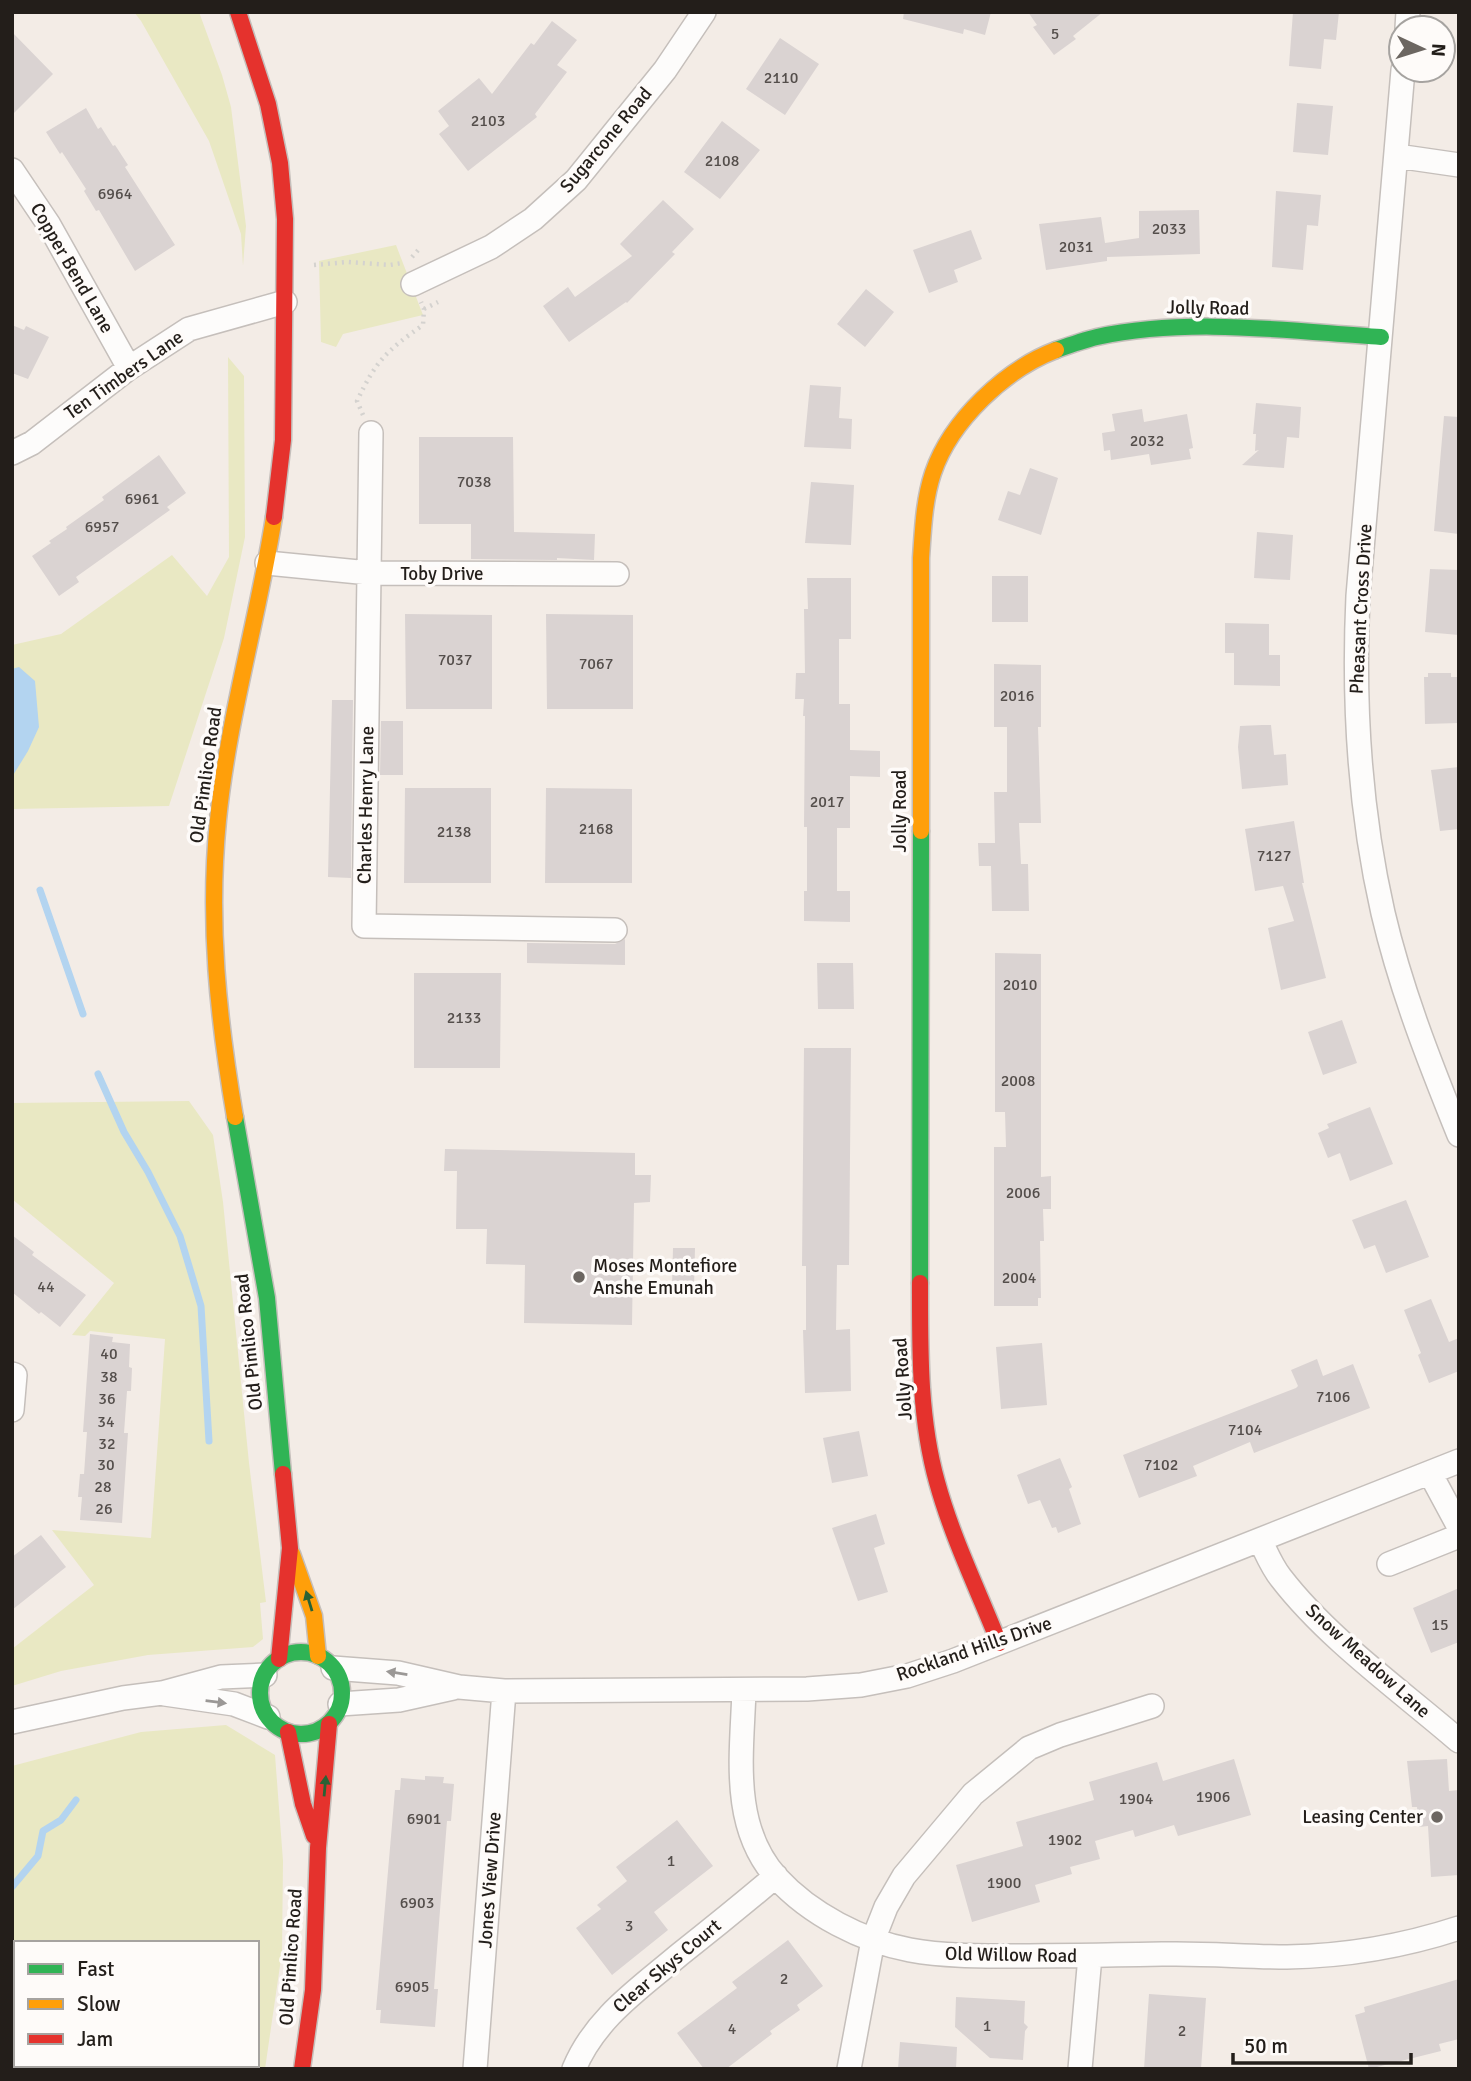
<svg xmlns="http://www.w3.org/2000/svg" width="1471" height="2081" viewBox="0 0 1471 2081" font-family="Signika,sans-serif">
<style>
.green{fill:#e9e8c3;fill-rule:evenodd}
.water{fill:#b3d4f0}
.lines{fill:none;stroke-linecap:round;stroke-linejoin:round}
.stream{stroke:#b3d4f0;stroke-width:7}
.building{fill:#dad3d2}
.street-casing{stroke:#c5bfbb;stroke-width:26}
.fast-casing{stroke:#c5bfbb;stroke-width:19}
.slow-casing{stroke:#c5bfbb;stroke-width:19}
.jam-casing{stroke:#c5bfbb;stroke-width:19}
.path{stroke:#d4d2cf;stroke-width:4.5;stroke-dasharray:2 5;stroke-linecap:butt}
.street{stroke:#fdfcfb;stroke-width:23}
.fast{stroke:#30b455;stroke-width:16}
.slow{stroke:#ff9f0a;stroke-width:16}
.jam{stroke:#e5322d;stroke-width:16}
.oneway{fill:#296235}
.oneway2{fill:#9b9896}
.poi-dot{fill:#6c6661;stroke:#fefbf9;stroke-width:2.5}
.labels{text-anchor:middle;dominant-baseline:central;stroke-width:7;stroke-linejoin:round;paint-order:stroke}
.number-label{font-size:16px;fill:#544e4b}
.street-label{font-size:19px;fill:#231e1a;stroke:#fefbf9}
.poi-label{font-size:19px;fill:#231e1a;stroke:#fefbf9;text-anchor:start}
</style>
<rect width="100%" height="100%" fill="#f3ece6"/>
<path class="green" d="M134 12H199L222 75 231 107 246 226 243 266 241 234 209 141 141 21Z
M396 245 423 315 343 334 336 347 321 342 319 261Z
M228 357 244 376 245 537 224 638 169 806 12 809V645L61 634 172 555 207 596 229 557Z
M189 1101 213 1135 223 1202 249 1463 266 1602 260 1603 263 1639 253 1647 148 1655 61 1671 12 1686V1649L94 1585 52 1530 151 1538 165 1339 90 1331 85 1336 72 1335 114 1283 12 1199V1103Z
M226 1725 275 1755 283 1861 282 1952 265 2069H12V1766L141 1732ZM16 1943H257V2065H16Z"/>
<path class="water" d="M19 667 35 681 39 727 28 751 12 777V669Z"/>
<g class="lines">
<path class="stream" d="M40 890 83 1014
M98 1074 124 1132 148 1172 180 1236 201 1306 209 1441
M12 1887 38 1856 43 1831 61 1820 76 1800
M12 2044 16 2055
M67 2069V2065"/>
</g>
<path class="building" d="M904 12H991L985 35 964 29 963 34 903 19Z
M1028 12H1103L1073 36 1076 39 1054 55 1033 27 1037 25Z
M1293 12H1339L1336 40 1324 39 1321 69 1289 66Z
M552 21 577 40 557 65 567 72 535 114 537 117 468 171 439 134 449 126 438 111 479 78 492 94 531 43 534 45Z
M12 32 53 74 12 115Z
M780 38 819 64 785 115 746 89Z
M1297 103 1333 106 1328 155 1293 152Z
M86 108 98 129 101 127 113 146 115 145 128 165 125 167 175 245 135 271 99 210 96 211 84 191 86 189 62 152 60 154 46 132Z
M722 121 760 150 720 199 684 172Z
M1276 191 1321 195 1318 226 1307 225 1303 270 1272 267Z
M663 200 694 229 672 252 675 254 627 303 626 302 569 342 543 306 568 287 575 297 632 256 620 244Z
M1199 210 1200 254 1107 257V261L1046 270 1039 224 1101 217 1105 243 1139 238V211Z
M971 230 982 259 954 270 958 282 929 293 913 250Z
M866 289 894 312 865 347 837 324Z
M12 325 24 330 26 326 49 337 28 379 12 373Z
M810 385 841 387 839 418 852 419 851 449 804 447Z
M1256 403 1301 407 1299 438 1287 437 1284 468 1242 465 1259 450 1255 451 1256 434H1253Z
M1142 409 1144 422 1187 414 1193 448 1189 449 1191 459 1151 465 1149 454 1111 460 1110 450 1104 451 1102 433 1115 431 1112 414Z
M1444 416 1459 417V534L1434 531Z
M419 437H513L514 532 595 534 594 560 557 558V560L471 559V524H419Z
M159 455 186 493 167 507 170 510 76 577 79 582 59 596 32 556 51 543 49 541 67 529 66 527 104 500 102 497Z
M1030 468 1058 478 1041 535 998 520 1008 491 1020 495Z
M811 482 854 485 851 545 805 543Z
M1257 532 1293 535 1290 580 1254 578Z
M1430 569 1459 570V635L1425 632Z
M992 576H1028V622H992Z
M807 578H851V639H839V704H850V750L880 751V777L850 776V828H837V891H850V922L804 921V891H807V827H804L805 716H803L804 699H795L796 673H805L804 609H808Z
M405 614 492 615V709H406Z
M546 614 633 615V709H547Z
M1225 623 1269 624V655H1280V686L1234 685V653H1225Z
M994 664 1041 665V727H1038L1041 823H1019L1021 864H1028L1029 911H992L991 866H979L978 843H995L994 792H1007V727H994Z
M1428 673H1451V677H1459V723L1425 724 1424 677H1428Z
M332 700H353L351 878 328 877Z
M381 721H403V775H380Z
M1262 725H1271L1274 755 1286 754 1288 785 1242 789 1238 747 1240 726Z
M1459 767V829L1440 831 1431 770Z
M405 788H491V883H404Z
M546 788 632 789V883H545Z
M1294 821 1304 883H1302L1326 978 1281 990 1268 928 1294 921 1283 886 1255 891 1245 829Z
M625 939V965L527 963V943L615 944Z
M995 953 1041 954V1177L1051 1176V1209H1043L1044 1241H1040L1041 1298H1038V1306H994V1147H1006L1005 1112H995Z
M817 963H853L854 1009H818Z
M414 973H501L500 1068H414Z
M1342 1020 1357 1063 1323 1075 1308 1032Z
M804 1048H851L849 1265H837L836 1330 850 1329 851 1391 805 1393 803 1330H806V1266H802Z
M1370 1107 1393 1164 1350 1181 1340 1153 1328 1158 1318 1133 1329 1128 1327 1124Z
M445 1149 635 1153V1175H651L650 1202 634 1203 632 1325 524 1323 525 1265 486 1264 487 1229H456L457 1171H444Z
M1406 1200 1429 1257 1386 1273 1375 1245 1364 1249 1352 1220Z
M12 1235 34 1252 32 1255 86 1295 60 1327 41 1312 39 1314 12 1292Z
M673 1248H695L694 1288H672Z
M1431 1299 1449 1342 1459 1338V1371L1429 1383 1418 1355 1421 1353 1404 1310Z
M90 1334 113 1337 112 1342 130 1344 129 1367 132 1368 131 1391H127L124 1433H128L122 1523 80 1520 82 1497H78L80 1474H84L87 1432H83Z
M1042 1343 1047 1405 1001 1409 996 1347Z
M1317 1359 1323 1376 1353 1364 1370 1408 1254 1453 1250 1442 1193 1466 1197 1476 1139 1498 1123 1455 1296 1388 1298 1386 1291 1370Z
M859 1431 868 1476 832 1483 823 1438Z
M1060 1458 1072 1487 1069 1489 1081 1524 1058 1533 1056 1527 1052 1528 1040 1500 1028 1504 1017 1475Z
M876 1514 885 1544 874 1548 888 1592 858 1601 832 1528Z
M41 1535 66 1567 12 1610V1557Z
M1459 1588V1642L1431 1653 1413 1608Z
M1234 1759 1251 1815 1178 1836 1174 1825 1135 1837 1133 1830 1095 1841 1100 1859 1070 1867 1072 1874 1035 1885 1040 1902 972 1922 956 1865 1023 1846 1016 1822 1094 1800 1089 1782 1157 1762 1163 1781Z
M1447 1759 1449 1791 1459 1790V1875L1431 1877 1428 1826 1419 1827 1417 1807H1412L1407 1761Z
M425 1776 444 1777 443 1783 454 1784 451 1821H447L441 1897 434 1989H438L435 2027 380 2023 381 2010H376L395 1790H400L401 1778 425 1780Z
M677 1820 713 1866 654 1912 668 1930 612 1975 576 1928 601 1909 597 1905 627 1881 616 1867Z
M788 1940 823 1986 797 2005 800 2010 770 2031 772 2034 726 2069H704L677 2033 737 1988 732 1982Z
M1459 1979V2039L1439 2044 1441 2051 1369 2069 1355 2015 1365 2012 1364 2007Z
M1149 1994 1206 1998 1201 2069H1144Z
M956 1997 1025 2001 1024 2023 1028 2027 1025 2031 1023 2060 990 2058 955 2027Z
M900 2042 957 2047 956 2069H898Z"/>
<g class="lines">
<g class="street-casing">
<path id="street" d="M1407 28 1408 12
M1403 70 1358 596C1353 703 1359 808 1383 913 1401 990 1430 1063 1459 1135
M1397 156 1459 165
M12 170 49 225 129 368
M413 284 491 247 533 219 576 180 665 70 704 12
M371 433 364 926 615 930
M12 453 32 443 129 368 189 329 285 302
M267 563 369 573 617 574
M12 1374 15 1375 12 1410
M1430 1473 1459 1527
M1260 1540C1266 1552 1272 1567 1281 1578 1328 1639 1400 1690 1459 1741
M1389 1564 1459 1536
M333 1668 398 1673 459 1687 504 1691 807 1689 861 1685 907 1676 953 1661 1459 1461
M744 1690C742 1754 730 1826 777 1878 810 1914 862 1941 910 1950 943 1956 978 1956 1011 1956 1062 1956 1113 1955 1165 1954 1206 1953 1246 1957 1287 1957 1347 1956 1401 1947 1459 1928
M165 1694 234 1704 268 1717
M340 1704 399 1700 453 1688
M12 1722 123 1698 162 1693 221 1677 265 1675
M475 2069 504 1691
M574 2069C595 2018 639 1989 679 1955 712 1929 744 1903 776 1876
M849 2069 873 1940 886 1907 904 1876 973 1794 1029 1748 1060 1735 1152 1706
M1080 2069 1090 1956"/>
</g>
<g class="fast-casing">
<path id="fast" d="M1056 350C1070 345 1084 340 1097 337 1190 317 1288 331 1381 337
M235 1117 267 1298 283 1474
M920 1283 921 831
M260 1693a41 41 0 1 1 82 0a41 41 0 1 1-82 0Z"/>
</g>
<g class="slow-casing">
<path id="slow" d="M921 831V558C923 529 924 500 933 473 951 420 1006 369 1056 350
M235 1117C218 1017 208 922 218 820 228 718 258 619 274 517
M292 1554 314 1616 318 1656"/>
</g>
<g class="jam-casing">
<path id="jam" d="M238 12 268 104 280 163 285 219 283 440 274 517
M920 1283C920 1349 919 1418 937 1482 952 1537 978 1590 999 1643
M279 1659 290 1548 283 1474
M288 1732 303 1804 314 1836
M302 2069 313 1990 318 1848 329 1724"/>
</g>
<path class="path" d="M412 257 421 247
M314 265 348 262 390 265 402 263
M424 309 438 302
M363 415 357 401C376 361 386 351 423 325L424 309 421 302"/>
<use href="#street" class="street"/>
<use href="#fast" class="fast"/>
<use href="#slow" class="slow"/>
<use href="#jam" class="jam"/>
</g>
<defs><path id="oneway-solid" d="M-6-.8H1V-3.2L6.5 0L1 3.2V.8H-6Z" transform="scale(1.75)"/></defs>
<g class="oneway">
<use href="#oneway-solid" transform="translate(309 1601) rotate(-107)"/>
<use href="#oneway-solid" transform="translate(325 1786) rotate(-85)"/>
</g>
<g class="oneway2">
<use href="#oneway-solid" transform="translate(397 1673) rotate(-171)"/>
<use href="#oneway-solid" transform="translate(216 1702) rotate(7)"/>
</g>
<g class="poi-dot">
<circle cx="579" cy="1277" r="7"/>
<circle cx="1437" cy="1817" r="7"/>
</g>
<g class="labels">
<g class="number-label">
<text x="1055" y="34">5</text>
<text x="781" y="78">2110</text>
<text x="488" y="121">2103</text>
<text x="722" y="161">2108</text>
<text x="115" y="194">6964</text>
<text x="1169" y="229">2033</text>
<text x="1076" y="247">2031</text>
<text x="1147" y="441">2032</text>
<text x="474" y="482">7038</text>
<text x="142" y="499">6961</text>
<text x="102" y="527">6957</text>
<text x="455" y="660">7037</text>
<text x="596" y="664">7067</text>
<text x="1017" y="696">2016</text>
<text x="827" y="802">2017</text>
<text x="596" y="829">2168</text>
<text x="454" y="832">2138</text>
<text x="1274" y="856">7127</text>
<text x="1020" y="985">2010</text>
<text x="464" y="1018">2133</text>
<text x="1018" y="1081">2008</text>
<text x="1023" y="1193">2006</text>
<text x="1019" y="1278">2004</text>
<text x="46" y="1287">44</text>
<text x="109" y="1354">40</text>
<text x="109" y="1377">38</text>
<text x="1333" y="1397">7106</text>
<text x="107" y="1399">36</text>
<text x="106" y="1422">34</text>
<text x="1245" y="1430">7104</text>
<text x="107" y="1444">32</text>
<text x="106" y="1465">30</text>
<text x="1161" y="1465">7102</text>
<text x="103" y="1487">28</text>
<text x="104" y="1509">26</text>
<text x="1440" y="1625">15</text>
<text x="1213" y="1797">1906</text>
<text x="1136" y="1799">1904</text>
<text x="424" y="1819">6901</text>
<text x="1065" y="1840">1902</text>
<text x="671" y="1861">1</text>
<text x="1004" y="1883">1900</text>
<text x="417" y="1903">6903</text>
<text x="629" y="1926">3</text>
<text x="784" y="1979">2</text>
<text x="412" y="1987">6905</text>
<text x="987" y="2026">1</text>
<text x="732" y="2029">4</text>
<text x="1182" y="2031">2</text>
</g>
<g class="street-label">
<text transform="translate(606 140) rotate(-50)">Sugarcone Road</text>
<text transform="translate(72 268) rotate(60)">Copper Bend Lane</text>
<text transform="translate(1208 308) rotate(1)">Jolly Road</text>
<text transform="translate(124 375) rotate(-35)">Ten Timbers Lane</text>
<text x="442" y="574">Toby Drive</text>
<text transform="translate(1361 609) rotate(-87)">Pheasant Cross Drive</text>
<text transform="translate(206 775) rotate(-82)">Old Pimlico Road</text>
<text transform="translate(366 805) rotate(-89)">Charles Henry Lane</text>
<text transform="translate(900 811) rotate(-90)">Jolly Road</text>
<text transform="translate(249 1342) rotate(-96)">Old Pimlico Road</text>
<text transform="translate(903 1379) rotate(-94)">Jolly Road</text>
<text transform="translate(974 1649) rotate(-19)">Rockland Hills Drive</text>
<text transform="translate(1368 1661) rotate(42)">Snow Meadow Lane</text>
<text transform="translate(490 1880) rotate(-86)">Jones View Drive</text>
<text transform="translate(1011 1955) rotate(1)">Old Willow Road</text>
<text transform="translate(291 1957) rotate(-86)">Old Pimlico Road</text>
<text transform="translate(667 1966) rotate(-40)">Clear Skys Court</text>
</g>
<g class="poi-label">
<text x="593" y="1266">Moses Montefiore<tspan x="593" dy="22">Anshe Emunah</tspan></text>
<text x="1423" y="1817" text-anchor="end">Leasing Center</text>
</g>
</g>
<rect width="1471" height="2081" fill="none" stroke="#231e1a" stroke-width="28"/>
<rect x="14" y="1941" width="245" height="126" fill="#fefbf9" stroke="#a6a3a0" stroke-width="2"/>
<rect x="28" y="1964" width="35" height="10" fill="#30b455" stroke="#a6a3a0" stroke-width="2"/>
<text x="77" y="1976" font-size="21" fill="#231e1a">Fast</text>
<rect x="28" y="1999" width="35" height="10" fill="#ff9f0a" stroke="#a6a3a0" stroke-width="2"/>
<text x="77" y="2011" font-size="21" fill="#231e1a">Slow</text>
<rect x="28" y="2034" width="35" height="10" fill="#e5322d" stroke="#a6a3a0" stroke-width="2"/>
<text x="77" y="2046" font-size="21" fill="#231e1a">Jam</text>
<g transform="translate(1422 49) rotate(94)"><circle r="33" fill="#fefbf9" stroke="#a6a3a0" stroke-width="2"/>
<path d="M0-5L12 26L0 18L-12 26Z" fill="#6c6661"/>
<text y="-10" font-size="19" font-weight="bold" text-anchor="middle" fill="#231e1a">N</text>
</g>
<path d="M1233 2053v10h178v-10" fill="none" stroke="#231e1a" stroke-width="3.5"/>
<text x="1244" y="2053" font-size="21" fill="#231e1a" stroke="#fefbf9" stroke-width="5" paint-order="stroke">50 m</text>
</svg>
